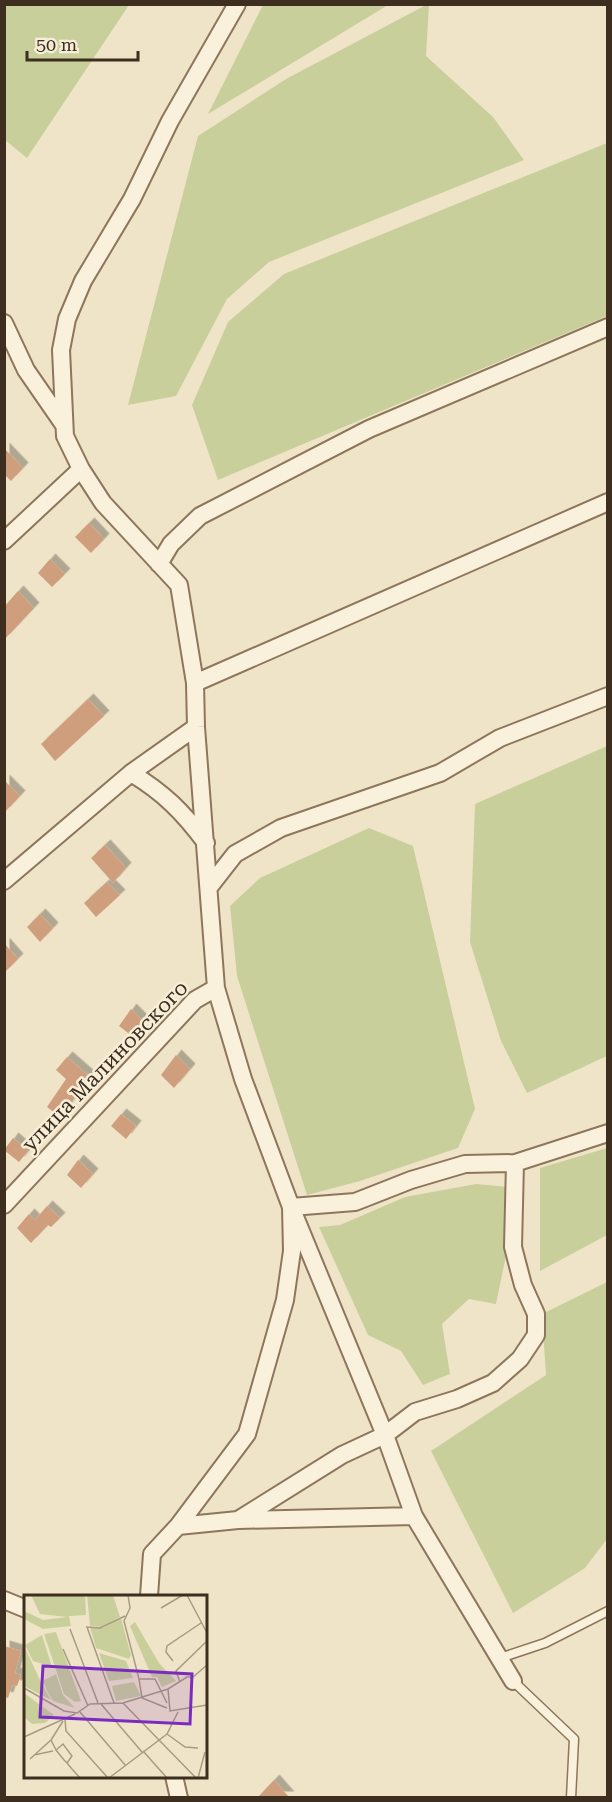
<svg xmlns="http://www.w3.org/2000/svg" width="612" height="1802" viewBox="0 0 612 1802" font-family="'Roboto Serif',serif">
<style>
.green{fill:#c9cf9b}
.building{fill:#cf9f7d;filter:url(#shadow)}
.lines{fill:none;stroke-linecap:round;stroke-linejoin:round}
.service-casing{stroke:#8d765c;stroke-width:11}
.minor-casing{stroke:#8d765c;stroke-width:20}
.service{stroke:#faf1dc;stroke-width:8}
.minor{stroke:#faf1dc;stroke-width:16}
.labels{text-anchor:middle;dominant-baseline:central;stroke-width:5;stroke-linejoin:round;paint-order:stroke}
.street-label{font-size:21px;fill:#3d2e20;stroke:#f7eed8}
.inset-road{fill:none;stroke:#a89b85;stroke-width:1.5}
.view{fill:#7b2cbf;fill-opacity:0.15;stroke:#7b2cbf;stroke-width:3}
.inset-edge{fill:none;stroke:#3d2e20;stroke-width:3}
</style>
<defs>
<filter id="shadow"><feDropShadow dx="5.5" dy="-5.5" stdDeviation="0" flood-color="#0004"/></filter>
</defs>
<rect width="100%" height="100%" fill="#f0e4c8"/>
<path class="green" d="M4 5H129L27 158 5 140Z
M263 5V4L388 5 208 114Z
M426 5H429L426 56 493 117 524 160 269 262 227 299 176 396 128 405 198 136 286 79Z
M607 143V316L218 480 192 405 228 322 284 274Z
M607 746V1056L527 1093 501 1041 470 942 475 804Z
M369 828 413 846 475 1109 458 1148 360 1181 307 1195 237 976 230 906 260 878Z
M607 1148V1235L540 1271V1168Z
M476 1184 508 1187 518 1198 496 1304 469 1299 442 1324 450 1374 423 1385 401 1351 368 1335 319 1227 340 1225 405 1197Z
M607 1282V1539L585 1568 513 1613 431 1451 546 1375 542 1314Z"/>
<path class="building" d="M4 448 23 468 11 481 4 474Z
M89 523 104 539 91 553 75 537Z
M50 559 65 574 52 587 38 573Z
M18 591 34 608 4 640V607Z
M88 699 104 716 55 761 41 744Z
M4 780 20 796 4 813Z
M105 845 126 868 113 883 91 858Z
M107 882 120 895 96 917 84 903Z
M40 914 53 928 40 942 27 927Z
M4 943 18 959 4 973Z
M131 1009 143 1021 132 1036 119 1026Z
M176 1055 190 1069 174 1088 161 1075Z
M67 1057 90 1077 60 1117 47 1107 66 1079 56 1070Z
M121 1114 136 1126 126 1139 111 1126Z
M13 1138 28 1151 19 1162 4 1150Z
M78 1160 93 1174 81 1188 67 1175Z
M47 1206 60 1218 51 1227 48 1225 31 1243 17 1228 29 1214 35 1220Z
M4 1646 21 1651 15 1673 21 1675 17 1686 12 1685 8 1698 4 1697Z
M274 1780 289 1797H258Z"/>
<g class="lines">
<g class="service-casing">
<path id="service" d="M500 1658 545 1643 608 1611
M513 1681 574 1739 571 1798"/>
</g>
<g class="minor-casing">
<path id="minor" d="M237 4 170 121 132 199 83 281 67 319 61 350 65 436 81 469 103 503 179 585 195 683 196 727 216 988 243 1079 291 1207 385 1435 414 1516 513 1681
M4 323 26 370 64 425
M4 541 81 469
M159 564 171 544 200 516 369 429 608 327
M195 683 608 502
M131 773C164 793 183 812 206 843
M4 881 131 773 196 727
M210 886 235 854 281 828 440 773 500 738 608 696
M4 1205 195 1000 216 988
M238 1520 342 1455 385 1435 415 1412 457 1399 493 1383 520 1359 536 1335V1314L523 1285 513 1247 515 1163 608 1133
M178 1526 247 1434 285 1300 292 1251 291 1207 355 1202 411 1180 465 1164 515 1163
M149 1596 152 1554 178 1526 238 1520 414 1516
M4 1600 26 1609
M174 1776 179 1798"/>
</g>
<use href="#service" class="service"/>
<use href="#minor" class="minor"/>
</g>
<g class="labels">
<g class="street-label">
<text transform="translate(105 1066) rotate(-46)">улица Малиновского</text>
</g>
</g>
<g transform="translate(24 1595)">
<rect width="183" height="183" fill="#f0e4c8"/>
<path d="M7 0H61L62 20 45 21 47 31 19 34 0 24V16L19 25 43 22 16 19ZM63 0H89L96 22 77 32 66 31ZM97 23 107 60 105 64 72 53 66 32 78 33ZM111 27 135 68 152 86 138 92 133 82H128L106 31ZM32 37 57 106 51 107 40 99 20 39ZM18 40 28 72 9 66 1 50ZM0 51 17 87 27 105 0 91ZM75 58 102 66 109 83 85 86ZM32 79 39 100 51 113 29 106 24 98 19 86ZM110 87 117 101 92 106 88 91ZM0 98 30 120 21 128 8 129 0 122Z" fill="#c9cf9b"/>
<path class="inset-road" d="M104 0 106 13 100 26 115 84H131L143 108M163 0 183 38M137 13 159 0M46 34 74 108M39 54 64 111M149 66 142 57 143 51 177 28M115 84 118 103 143 113M156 87 152 76 183 46M0 93 40 116 53 118 66 109 99 108 144 94 163 82H169L183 70M144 94 146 116 183 110M90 108 63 32 76 33 101 21M99 108 172 183M77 109 118 157M56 117 102 171M41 124 42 136 84 183M183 126V159M143 139 161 152 174 153M0 142 51 119M27 145 39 126M119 156 143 183M10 160 29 156M6 164 27 145 32 155M43 168 48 161 39 149 32 155 40 165 43 168 48 174 56 183M85 183 143 139 154 117M174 183 181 157"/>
<path class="view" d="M19 71 168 79 166 129 16 122Z"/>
<rect width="183" height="183" class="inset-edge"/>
</g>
<rect width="612" height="1802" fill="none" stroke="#3d2e20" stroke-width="12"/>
<path d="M27 51v9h111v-9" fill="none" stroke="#3d2e20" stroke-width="3"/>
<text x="36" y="51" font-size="18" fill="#3d2e20" stroke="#f7eed8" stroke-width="4.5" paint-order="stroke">50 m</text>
</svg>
